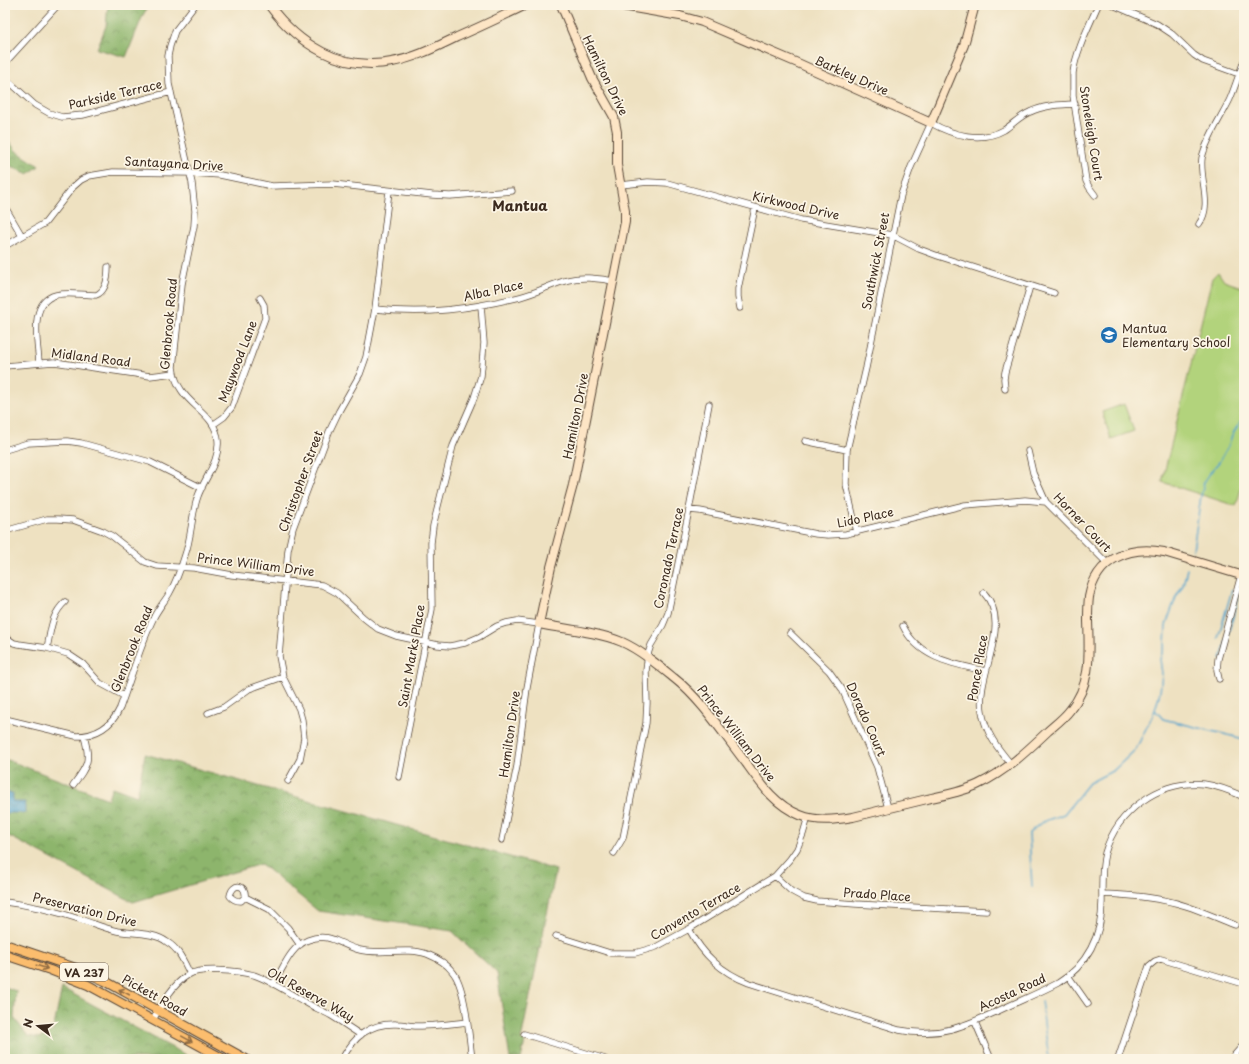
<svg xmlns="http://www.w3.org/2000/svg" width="1249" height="1064" viewBox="0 0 1249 1064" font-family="'Playpen Sans',sans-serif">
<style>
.grass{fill:#b2d37c;stroke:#767e4d}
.forest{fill:url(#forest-crowns);stroke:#647045}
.water{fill:url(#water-waves);stroke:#466675}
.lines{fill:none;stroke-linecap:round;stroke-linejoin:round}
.stream{stroke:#52a3cc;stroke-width:1.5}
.street-casing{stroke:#564536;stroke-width:7}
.secondary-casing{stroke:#564536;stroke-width:10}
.primary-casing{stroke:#564536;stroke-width:10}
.street{stroke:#fff;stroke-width:5.5}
.secondary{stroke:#fde5c5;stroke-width:8}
.primary{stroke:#fbbd6e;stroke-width:8}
.oneway{stroke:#916c42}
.labels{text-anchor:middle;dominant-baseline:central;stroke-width:3.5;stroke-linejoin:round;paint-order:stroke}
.shield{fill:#fcf5e5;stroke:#75675a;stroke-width:1}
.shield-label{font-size:11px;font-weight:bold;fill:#3b2a1e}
.street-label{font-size:12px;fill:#3b2a1e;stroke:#fcf5e5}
.poi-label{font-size:12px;fill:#3b2a1e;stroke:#fcf5e5;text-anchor:start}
.quarter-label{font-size:14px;font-weight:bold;fill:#3b2a1e;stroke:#fcf5e5}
</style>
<defs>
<pattern id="forest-crowns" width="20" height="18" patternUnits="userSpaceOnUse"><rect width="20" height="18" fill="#8db56c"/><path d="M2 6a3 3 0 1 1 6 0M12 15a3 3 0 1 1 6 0" fill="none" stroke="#749358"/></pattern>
<pattern id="water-waves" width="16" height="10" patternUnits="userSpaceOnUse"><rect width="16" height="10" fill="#52a3cc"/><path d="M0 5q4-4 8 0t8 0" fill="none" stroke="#4585a5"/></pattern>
</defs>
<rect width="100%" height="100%" fill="#fcf5e5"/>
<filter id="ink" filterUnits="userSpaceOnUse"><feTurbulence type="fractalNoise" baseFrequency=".025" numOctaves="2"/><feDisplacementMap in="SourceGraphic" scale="8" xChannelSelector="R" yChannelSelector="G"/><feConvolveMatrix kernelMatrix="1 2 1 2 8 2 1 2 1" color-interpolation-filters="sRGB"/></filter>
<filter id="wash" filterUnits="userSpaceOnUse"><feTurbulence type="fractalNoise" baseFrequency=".012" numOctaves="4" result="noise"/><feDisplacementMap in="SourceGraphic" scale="16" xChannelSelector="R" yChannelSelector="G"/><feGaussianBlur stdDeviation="0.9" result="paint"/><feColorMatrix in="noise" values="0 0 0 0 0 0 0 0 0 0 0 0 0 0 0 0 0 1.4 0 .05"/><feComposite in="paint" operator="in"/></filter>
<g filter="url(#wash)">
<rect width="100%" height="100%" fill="#eee1c1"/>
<path class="grass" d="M1218 272 1224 281 1244 288V478L1236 506 1162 482 1212 278Z
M1124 404 1134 431 1111 439 1102 412Z"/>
<path class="forest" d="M108 5H149L143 15 126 57 97 49 106 26Z
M5 136 16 151 39 166 28 174 5 163Z
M145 754 556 870 521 1040 525 1041 521 1059H510L497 973 452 931 318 911 261 864 133 902 5 834V759L108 799 112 787 137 796Z
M5 987 16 991 14 1018 28 1036 40 1038 53 1031 62 988 193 1059H5Z"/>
<path class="water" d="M5 793H13V802H25V813H5Z"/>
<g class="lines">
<path class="stream" d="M1193 550 1201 496 1204 482 1212 470 1219 462 1228 447 1232 435 1244 416
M1218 638 1232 590
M1221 659 1240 592
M1155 710 1163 719 1244 739
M1032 887 1029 833 1042 822 1064 814 1089 783 1114 770 1136 749 1155 710 1160 692 1162 674 1160 659 1165 645 1166 625 1176 597 1183 585 1187 569
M1041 1001 1049 1059"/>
</g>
</g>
<g filter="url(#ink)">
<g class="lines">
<g class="street-casing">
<path id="street" d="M1113 5 1157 24 1172 34 1194 55 1203 61 1239 74
M5 63 58 5
M5 78 35 105 49 113 62 117 83 115 171 92
M621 185 648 182 667 183 801 220 892 235 919 249 938 256 1054 293
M1095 195 1089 187 1086 181 1073 95C1073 87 1073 80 1073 73 1076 51 1089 26 1098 5
M5 207 22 236
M1199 224C1213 205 1199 179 1202 158 1206 139 1222 116 1230 99 1235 87 1239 74 1244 61
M5 246 45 223 73 187 81 180 89 176 113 172 189 173 220 175 272 186 333 184 432 195 450 196 512 191
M740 308 738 297V289L755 208
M375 309C426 315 470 309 520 297 536 293 552 284 568 280 583 276 599 279 614 281
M39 363C38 343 28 302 56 295 68 292 83 295 96 295 107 291 108 277 108 267
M5 366 54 362 150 376 174 373
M1005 389 1004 379 1005 372 1030 286
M214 424 224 417 232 407 265 318 264 305 260 298
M805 441 847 450
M5 450 28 443 67 441 81 443 150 462 202 488
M1028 451 1033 473 1046 502 1107 563
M689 510 700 511 816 534 828 535 846 534 965 505 1025 500 1046 502
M5 531 47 519H58L73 520 103 531 112 536 145 562 157 566 194 568 232 575 322 585 337 593 364 618 378 629 396 636 438 645 450 646 465 643 479 637 497 626 506 623 517 621 539 624 527 688 517 766 502 840
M857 532 846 484 847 450 866 368 901 195 911 167 931 123C952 135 981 143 1004 130 1013 124 1020 116 1030 112 1044 105 1060 105 1075 104
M984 593C1013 624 976 674 982 711 985 732 998 749 1011 764
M903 626C919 659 954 664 985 671
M790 633 829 671 842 689 877 767 888 808
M5 637 14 643 19 644 47 648 68 654 83 664 100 683 124 696
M47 648C51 630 51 615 65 602
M1219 679 1217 670 1218 659 1241 575
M208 713 224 707 249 689 283 677
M5 719 76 736C96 736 112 726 120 708 131 678 140 646 154 617 158 609 164 602 169 594 176 582 181 568 185 555 192 536 191 515 198 496 205 477 220 461 218 440 215 409 177 405 173 367L182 284 194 226 195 211 192 183 169 84 168 56 170 46 175 31 195 5
M399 777 432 609 431 543 433 526 453 446 474 398 481 376 484 343 481 306
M288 781 300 759 304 738 302 720 299 709 283 677 279 656 288 550 293 528 329 432 339 411 360 374 366 357 375 309 389 191
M73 785C88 765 91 761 84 736
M614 853 623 838 646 723 647 703 646 671 648 654 651 645 663 625 668 613 689 510 709 404
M775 876 791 891 804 898 817 901 855 904 986 911
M1102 894C1130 895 1159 897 1186 906 1202 911 1219 919 1235 925
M245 897 241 901C236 901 233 900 230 896 232 882 247 884 245 897L269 909 288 928 300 945
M5 902C30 905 55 911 79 919 93 923 103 928 117 931 133 934 154 932 167 942 179 949 184 962 190 974
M689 929C703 955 721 972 749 983L899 1030C939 1038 965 1026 1000 1010 1019 1001 1039 993 1058 983 1087 966 1102 935 1102 902 1102 886 1101 869 1105 853 1117 811 1159 780 1204 784 1218 786 1231 791 1244 797
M556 936 610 953H635L656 947 689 929 775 876 790 859 797 849 803 834 808 817
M1069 977 1088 1004
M273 984C284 968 289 948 308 940 330 931 341 946 360 950 381 955 407 947 427 954 437 958 446 963 452 971 466 986 469 1038 472 1059
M153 1020C162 1004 172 985 188 975 201 967 240 971 254 975 271 981 287 992 303 1001 311 1006 321 1010 330 1015 340 1021 350 1028 361 1035
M975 1022 991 1059
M524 1034 605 1059
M342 1059C354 1037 369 1023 396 1024 403 1024 410 1026 417 1026 434 1026 451 1024 467 1022
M1118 1059 1149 966 1155 961 1161 959 1244 984
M1231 1059 1244 1044"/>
</g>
<g class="secondary-casing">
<path id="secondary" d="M269 5C298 44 341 72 392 62 415 58 436 47 457 37 480 27 503 16 526 5
M561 5 592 78 614 117 617 132V165L625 211V222L573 485 551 567 539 624C565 629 598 632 622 642 640 650 658 665 674 678 702 700 724 735 746 763 761 784 775 805 800 815 817 822 835 820 853 817 878 811 902 805 927 799 944 795 963 792 979 784 1006 771 1027 751 1048 731 1056 724 1064 718 1070 710 1092 684 1089 653 1088 621 1088 613 1088 605 1089 597 1096 559 1129 545 1164 552L1244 576
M617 5 680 16 702 22 800 64 931 123 964 45 975 5"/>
</g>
<g class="primary-casing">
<path id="primary" d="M5 944 76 968 105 981 246 1059
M5 955 50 970 88 985 224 1059"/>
</g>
<use href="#street" class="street"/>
<use href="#secondary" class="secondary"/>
<use href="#primary" class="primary"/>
</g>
<defs><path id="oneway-shaft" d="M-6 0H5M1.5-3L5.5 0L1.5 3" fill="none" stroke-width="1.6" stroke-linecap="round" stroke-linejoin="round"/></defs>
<g class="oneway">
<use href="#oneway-shaft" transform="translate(42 967) rotate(18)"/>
<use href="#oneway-shaft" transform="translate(124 992) rotate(-152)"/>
<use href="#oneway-shaft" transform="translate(187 1039) rotate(29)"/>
</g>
</g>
<defs>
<g id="school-disc" transform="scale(0.9)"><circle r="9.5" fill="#1f6fb2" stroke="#fcf5e5"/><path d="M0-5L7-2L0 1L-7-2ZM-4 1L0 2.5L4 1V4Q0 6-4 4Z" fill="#fff"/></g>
</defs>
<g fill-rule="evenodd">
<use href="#school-disc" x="1109" y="335"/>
</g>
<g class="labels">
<rect class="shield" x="60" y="963" width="48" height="18" rx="3"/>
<g class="shield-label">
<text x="84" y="972">VA 237</text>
</g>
<g class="street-label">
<text transform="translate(606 75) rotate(64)">Hamilton Drive</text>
<text transform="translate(852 75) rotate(24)">Barkley Drive</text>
<text transform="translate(115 94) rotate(-13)">Parkside Terrace</text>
<text transform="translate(1092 133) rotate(81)">Stoneleigh Court</text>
<text transform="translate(174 163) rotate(3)">Santayana Drive</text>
<text transform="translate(796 205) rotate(13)">Kirkwood Drive</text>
<text transform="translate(875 261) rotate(-79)">Southwick Street</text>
<text transform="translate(493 290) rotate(-12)">Alba Place</text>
<text transform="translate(168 324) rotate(-85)">Glenbrook Road</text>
<text transform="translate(91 357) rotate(7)">Midland Road</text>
<text transform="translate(237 361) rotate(-69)">Maywood Lane</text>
<text transform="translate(575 416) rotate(-79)">Hamilton Drive</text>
<text transform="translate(300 481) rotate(-70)">Christopher Street</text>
<text transform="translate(865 517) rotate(-12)">Lido Place</text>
<text transform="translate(1083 522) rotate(46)">Horner Court</text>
<text transform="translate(668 558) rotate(-78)">Coronado Terrace</text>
<text transform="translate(256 564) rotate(7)">Prince William Drive</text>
<text transform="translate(131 649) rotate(-68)">Glenbrook Road</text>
<text transform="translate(411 656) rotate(-80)">Saint Marks Place</text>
<text transform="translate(977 668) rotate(-80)">Ponce Place</text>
<text transform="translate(867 719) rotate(66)">Dorado Court</text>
<text transform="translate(737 733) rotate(52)">Prince William Drive</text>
<text transform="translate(509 734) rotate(-82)">Hamilton Drive</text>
<text transform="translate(877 894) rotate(4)">Prado Place</text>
<text transform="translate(85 909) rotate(14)">Preservation Drive</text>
<text transform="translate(695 911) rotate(-30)">Convento Terrace</text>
<text transform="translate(1012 992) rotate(-25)">Acosta Road</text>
<text transform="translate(311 994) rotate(29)">Old Reserve Way</text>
<text transform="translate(155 995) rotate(29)">Pickett Road</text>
</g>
<g class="poi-label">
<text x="1122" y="328">Mantua<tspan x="1122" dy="14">Elementary School</tspan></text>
</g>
<g class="quarter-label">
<text x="520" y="205">Mantua</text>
</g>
</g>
<rect width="1249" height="1064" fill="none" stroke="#fcf5e5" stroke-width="20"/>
<g transform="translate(38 1026) rotate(286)" stroke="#fcf5e5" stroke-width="3" paint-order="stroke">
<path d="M0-3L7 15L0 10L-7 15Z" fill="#3b2a1e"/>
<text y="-6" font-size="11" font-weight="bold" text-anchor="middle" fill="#3b2a1e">N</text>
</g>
</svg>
